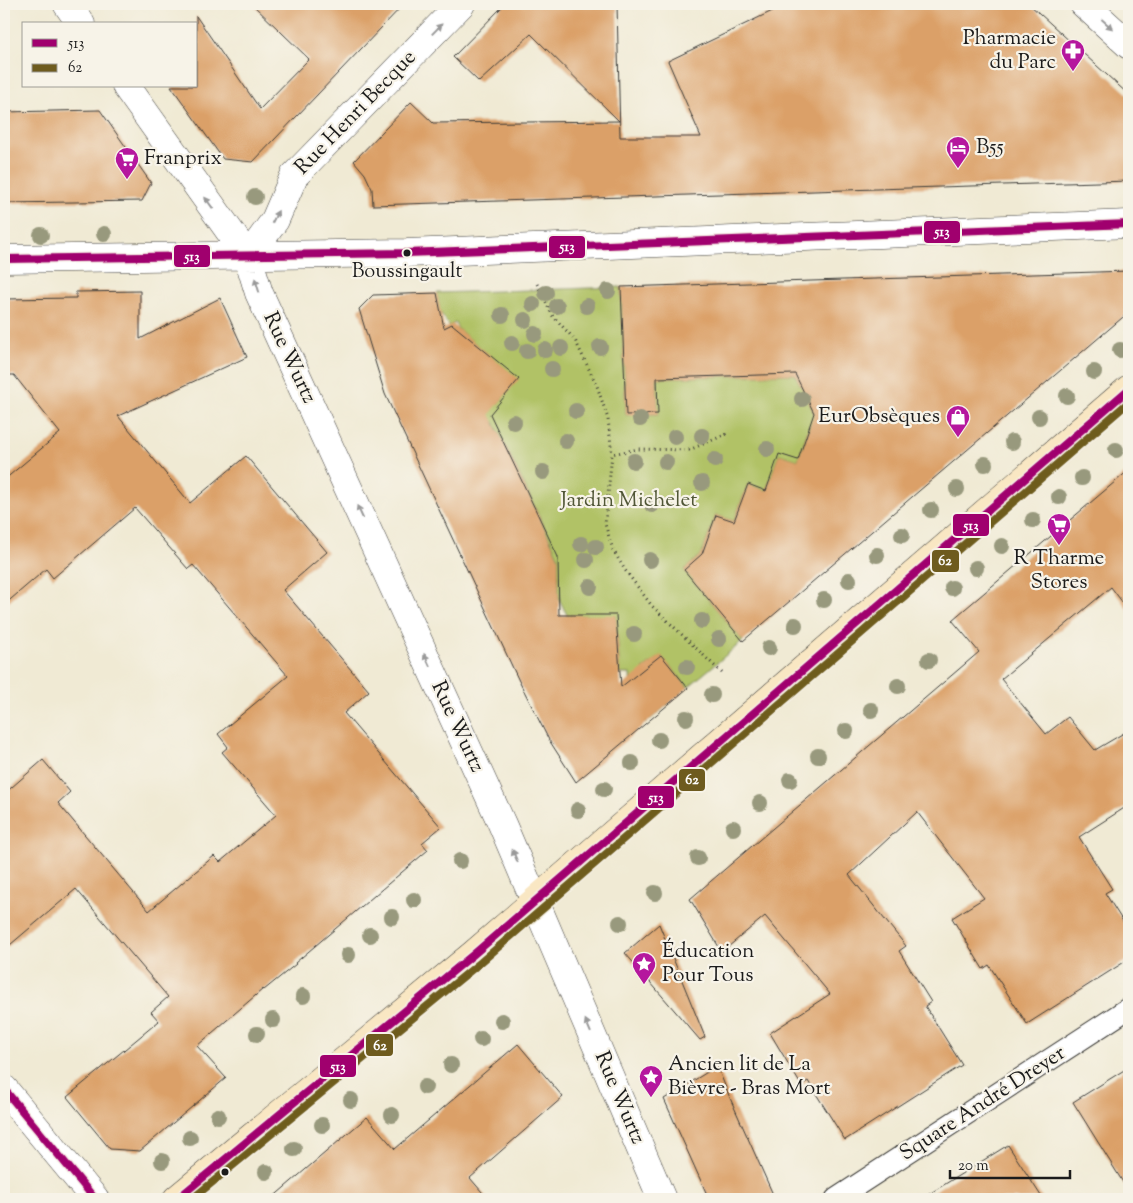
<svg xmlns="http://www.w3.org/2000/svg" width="1133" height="1203" viewBox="0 0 1133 1203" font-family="'Sorts Mill Goudy',serif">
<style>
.green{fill:#b1c266;stroke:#666f41}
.building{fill:#dba067}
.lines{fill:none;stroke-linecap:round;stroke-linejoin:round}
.service-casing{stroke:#3c3b38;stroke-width:23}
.minor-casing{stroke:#3c3b38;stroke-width:29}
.tertiary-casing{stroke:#3c3b38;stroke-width:29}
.secondary-casing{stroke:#3c3b38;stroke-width:29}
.path{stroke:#3c3b38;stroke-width:3;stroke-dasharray:1 4;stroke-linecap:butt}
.service{stroke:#fff;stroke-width:21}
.minor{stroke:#fff;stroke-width:28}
.tertiary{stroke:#fff;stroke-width:28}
.secondary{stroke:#f9e7c3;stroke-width:28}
.bus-1-casing{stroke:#f7f3e8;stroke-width:11}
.bus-2-casing{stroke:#f7f3e8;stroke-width:11}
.bus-1{stroke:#a0006e;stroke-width:8}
.bus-2{stroke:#6e5b1e;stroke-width:8}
.tree{fill:#98997d}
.oneway{fill:#999}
.bus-dot{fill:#1c1c1c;stroke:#f7f3e8;stroke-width:2}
.labels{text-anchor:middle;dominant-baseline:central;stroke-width:4.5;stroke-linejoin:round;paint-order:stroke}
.bus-label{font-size:20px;fill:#1c1c1c;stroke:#f7f3e8}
.poi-label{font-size:21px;fill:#1c1c1c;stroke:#f7f3e8;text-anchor:start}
.street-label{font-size:21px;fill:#1c1c1c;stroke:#f7f3e8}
.park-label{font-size:21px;fill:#505636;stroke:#f7f3e8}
.line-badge{stroke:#f7f3e8;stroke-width:2}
.badge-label{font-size:14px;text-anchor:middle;font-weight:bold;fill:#fff}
</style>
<rect width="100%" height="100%" fill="#f7f3e8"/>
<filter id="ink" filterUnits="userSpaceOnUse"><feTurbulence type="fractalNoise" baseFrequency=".02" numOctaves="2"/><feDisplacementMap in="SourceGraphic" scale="10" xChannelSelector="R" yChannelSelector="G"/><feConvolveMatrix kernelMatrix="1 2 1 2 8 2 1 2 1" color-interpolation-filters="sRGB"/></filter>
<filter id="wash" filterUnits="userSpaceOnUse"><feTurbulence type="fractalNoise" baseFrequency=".0096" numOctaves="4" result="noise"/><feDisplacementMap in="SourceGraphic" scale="20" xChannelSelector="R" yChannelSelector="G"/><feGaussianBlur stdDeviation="1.12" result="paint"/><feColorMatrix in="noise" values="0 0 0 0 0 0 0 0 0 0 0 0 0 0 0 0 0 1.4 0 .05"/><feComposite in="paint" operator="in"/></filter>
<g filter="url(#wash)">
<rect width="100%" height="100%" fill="#f0ead4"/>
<path class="green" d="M621 287 626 415 658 414 657 378 795 374 816 417 810 424 798 460 779 454 766 491 748 484 734 521 716 515 702 554 684 570 743 641 688 687 661 656 643 669 671 702 645 724 631 699 630 674H620L616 616 567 615 559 599 558 556 494 422 484 414 498 404 518 379 458 329 455 323 449 326 440 312 437 293Z"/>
<g id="blocks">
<path class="building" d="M252 4H404L253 162 223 159 171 86H196V16L260 109 309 59Z
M500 4H617L620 137H701L668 61 787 4H1029L1129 95V181L373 205 372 189 365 174 354 161 411 102 433 123 619 121 531 34 479 82 453 57 503 6Z
M100 110 151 183 142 201 4 203V112Z
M1129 271V312L743 641 684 570 702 554 716 515 734 521 748 484 766 491 779 454 798 460 814 413 795 374 657 378 658 414 626 415 621 287Z
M140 291V339L220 298 247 357 118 416 190 503 246 456 327 552 283 590 369 691 344 713 441 827 422 843 428 850 295 963 296 964 264 990 263 989 197 1046 226 1078 140 1151 110 1149 67 1097 159 1021 151 1012 168 997 76 889 4 950V794L43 760 70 792 58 803 149 911 214 856 220 862 276 815 222 752 228 747 218 734 288 676 193 565 188 569 135 508 53 578 46 569 4 605V480L60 433 14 375H4V299L76 298V292Z
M437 293 444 328 452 324 519 379 490 414 558 557 559 615H616L621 687 661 655 688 688 576 782 549 740 519 681 385 394 359 309 373 295Z
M1129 470V611L1111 587 1001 679 1046 734 1068 717 1095 750 1129 730V805L1079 837 1112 889 1105 893 1129 931V959L1027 1024 989 965 983 969 952 918 984 898 917 812 849 875 906 946 899 951 931 1002 925 1006 962 1065 845 1140 808 1081 801 1085 770 1033 830 994 765 916 722 952 690 899 979 652 952 620Z
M659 924 705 1037 700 1040 625 953Z
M518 1044 563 1097 470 1178 488 1199H271L367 1117 395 1149Z
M717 1066 730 1098 775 1199H709L664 1099Z
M1129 1067V1192L1073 1102Z
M1008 1145 1043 1199H921Z"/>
</g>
</g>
<g filter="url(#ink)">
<use href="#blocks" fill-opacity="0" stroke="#3c3b38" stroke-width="1"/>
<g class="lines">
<g class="service-casing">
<path id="service" d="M836 1199 1129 1008"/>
</g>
<g class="minor-casing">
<path id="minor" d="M67 4 81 24
M126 86 248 257 259 293 502 824 662 1199
M248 257 275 220 294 176 461 4
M4 259 407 253 1129 224
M4 1089 95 1199"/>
</g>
<g class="tertiary-casing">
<path id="tertiary" d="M1084 4 1129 45"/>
</g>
<g class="secondary-casing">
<path id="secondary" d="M177 1199 474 954 1129 389"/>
</g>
<path class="path" d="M537 284 552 315 575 340 597 386 608 419 612 454
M722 673 652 606 625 570 613 550 605 524 612 454 638 449 689 450 727 434"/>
<use href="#service" class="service"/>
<use href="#minor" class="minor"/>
<use href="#tertiary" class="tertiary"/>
<use href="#secondary" class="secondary"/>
<g class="bus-1-casing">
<path id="bus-1" d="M4 259 407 253 1129 224
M4 1089 95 1199
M177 1199 474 954 1129 389"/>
</g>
<g class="bus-2-casing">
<path id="bus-2" d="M192 1199 481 962 1129 402"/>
</g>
<use href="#bus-1" class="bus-1"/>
<use href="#bus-2" class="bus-2"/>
</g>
<g class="tree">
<circle cx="255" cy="197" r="8"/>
<circle cx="104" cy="234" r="8"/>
<circle cx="41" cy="235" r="8"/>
<circle cx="608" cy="291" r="8"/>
<circle cx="546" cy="293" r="8"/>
<circle cx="533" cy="304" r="8"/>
<circle cx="557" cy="306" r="8"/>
<circle cx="587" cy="306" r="8"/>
<circle cx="502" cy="315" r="8"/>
<circle cx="525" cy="320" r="8"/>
<circle cx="535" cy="334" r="8"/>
<circle cx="512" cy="343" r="8"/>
<circle cx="600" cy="347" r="8"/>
<circle cx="561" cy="348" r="8"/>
<circle cx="545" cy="350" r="8"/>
<circle cx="1120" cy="350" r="8"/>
<circle cx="527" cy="351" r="8"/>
<circle cx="552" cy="369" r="8"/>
<circle cx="1094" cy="372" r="8"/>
<circle cx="1067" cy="396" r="8"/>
<circle cx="802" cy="399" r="8"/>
<circle cx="576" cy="411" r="8"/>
<circle cx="1039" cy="417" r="8"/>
<circle cx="640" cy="419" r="8"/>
<circle cx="514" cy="422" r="8"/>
<circle cx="702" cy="436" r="8"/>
<circle cx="675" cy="437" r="8"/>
<circle cx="566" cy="441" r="8"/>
<circle cx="1012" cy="442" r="8"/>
<circle cx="767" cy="449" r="8"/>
<circle cx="1116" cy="450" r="8"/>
<circle cx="715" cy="460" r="8"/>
<circle cx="634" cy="461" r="8"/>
<circle cx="666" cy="462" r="8"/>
<circle cx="985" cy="464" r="8"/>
<circle cx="543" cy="472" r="8"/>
<circle cx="1082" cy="478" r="8"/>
<circle cx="702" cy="483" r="8"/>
<circle cx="957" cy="489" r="8"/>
<circle cx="1059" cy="497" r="8"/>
<circle cx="652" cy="505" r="8"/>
<circle cx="931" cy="510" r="8"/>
<circle cx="1033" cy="520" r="8"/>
<circle cx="902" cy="535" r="8"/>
<circle cx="581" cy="544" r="8"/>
<circle cx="1002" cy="546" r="8"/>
<circle cx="596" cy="547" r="8"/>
<circle cx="877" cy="555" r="8"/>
<circle cx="586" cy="560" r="8"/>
<circle cx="650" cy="560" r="8"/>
<circle cx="976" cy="568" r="8"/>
<circle cx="849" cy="580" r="8"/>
<circle cx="590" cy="587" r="8"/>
<circle cx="952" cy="588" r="8"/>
<circle cx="824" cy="600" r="8"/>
<circle cx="702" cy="621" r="8"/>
<circle cx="795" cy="625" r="8"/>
<circle cx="634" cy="634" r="8"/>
<circle cx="719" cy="639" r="8"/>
<circle cx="769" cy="648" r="8"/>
<circle cx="929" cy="660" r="8"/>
<circle cx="687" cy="667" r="8"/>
<circle cx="898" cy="686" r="8"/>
<circle cx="712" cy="695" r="8"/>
<circle cx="871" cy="710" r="8"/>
<circle cx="686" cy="718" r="8"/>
<circle cx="846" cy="731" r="8"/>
<circle cx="659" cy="740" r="8"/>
<circle cx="818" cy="756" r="8"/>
<circle cx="632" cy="763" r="8"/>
<circle cx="790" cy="780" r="8"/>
<circle cx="604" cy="789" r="8"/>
<circle cx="760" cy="803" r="8"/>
<circle cx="578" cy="810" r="8"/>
<circle cx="733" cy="828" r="8"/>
<circle cx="698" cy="858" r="8"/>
<circle cx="460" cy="861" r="8"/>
<circle cx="655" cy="893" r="8"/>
<circle cx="414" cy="900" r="8"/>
<circle cx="392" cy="917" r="8"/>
<circle cx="620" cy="923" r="8"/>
<circle cx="370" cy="935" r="8"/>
<circle cx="348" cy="955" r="8"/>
<circle cx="303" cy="996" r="8"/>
<circle cx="273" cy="1020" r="8"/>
<circle cx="502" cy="1021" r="8"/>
<circle cx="257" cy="1034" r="8"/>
<circle cx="481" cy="1039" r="8"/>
<circle cx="451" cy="1065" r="8"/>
<circle cx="425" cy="1087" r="8"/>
<circle cx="351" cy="1100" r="8"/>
<circle cx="392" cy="1115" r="8"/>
<circle cx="218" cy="1116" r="8"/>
<circle cx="322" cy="1125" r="8"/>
<circle cx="190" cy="1138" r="8"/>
<circle cx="294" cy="1149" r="8"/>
<circle cx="162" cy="1161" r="8"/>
<circle cx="266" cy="1172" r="8"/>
</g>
<defs><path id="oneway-solid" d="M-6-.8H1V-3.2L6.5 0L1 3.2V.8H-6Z" transform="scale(1.25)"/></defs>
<g class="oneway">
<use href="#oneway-solid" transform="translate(1107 24) rotate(42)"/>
<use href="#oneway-solid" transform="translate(437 29) rotate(-46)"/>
<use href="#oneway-solid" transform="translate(209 203) rotate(-126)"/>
<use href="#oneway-solid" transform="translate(275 217) rotate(-63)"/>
<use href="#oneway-solid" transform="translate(257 285) rotate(-107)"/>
<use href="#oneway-solid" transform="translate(360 512) rotate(-115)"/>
<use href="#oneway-solid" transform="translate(427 660) rotate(-115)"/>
<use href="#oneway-solid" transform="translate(515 856) rotate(-113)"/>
<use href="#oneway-solid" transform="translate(588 1026) rotate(-113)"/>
</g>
</g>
<defs>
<g id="pharmacy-pin" transform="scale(1.25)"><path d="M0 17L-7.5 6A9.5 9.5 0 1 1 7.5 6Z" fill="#b5179e" stroke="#f7f3e8"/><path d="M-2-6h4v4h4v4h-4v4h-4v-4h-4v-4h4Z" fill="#fff"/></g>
<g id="hotel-pin" transform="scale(1.25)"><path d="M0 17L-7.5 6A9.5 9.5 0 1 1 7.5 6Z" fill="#b5179e" stroke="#f7f3e8"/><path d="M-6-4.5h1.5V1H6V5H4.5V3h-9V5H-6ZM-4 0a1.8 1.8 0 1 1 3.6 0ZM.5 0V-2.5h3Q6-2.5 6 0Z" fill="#fff"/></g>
<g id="supermarket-pin" transform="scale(1.25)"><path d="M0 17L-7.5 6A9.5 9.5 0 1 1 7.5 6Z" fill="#b5179e" stroke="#f7f3e8"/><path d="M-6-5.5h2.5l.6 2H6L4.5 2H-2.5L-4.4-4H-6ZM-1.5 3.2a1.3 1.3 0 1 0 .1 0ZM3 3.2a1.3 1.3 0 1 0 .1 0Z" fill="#fff"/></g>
<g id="shop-pin" transform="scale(1.25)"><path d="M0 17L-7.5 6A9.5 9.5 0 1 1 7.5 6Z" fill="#b5179e" stroke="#f7f3e8"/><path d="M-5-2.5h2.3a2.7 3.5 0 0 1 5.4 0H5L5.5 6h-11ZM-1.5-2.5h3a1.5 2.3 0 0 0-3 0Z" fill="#fff"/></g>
<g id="sight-pin" transform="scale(1.25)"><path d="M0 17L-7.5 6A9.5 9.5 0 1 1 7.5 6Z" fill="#b5179e" stroke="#f7f3e8"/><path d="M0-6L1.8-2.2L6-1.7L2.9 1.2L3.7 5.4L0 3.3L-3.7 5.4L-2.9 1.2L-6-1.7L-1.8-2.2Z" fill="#fff"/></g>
</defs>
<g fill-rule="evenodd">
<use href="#pharmacy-pin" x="1073" y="51"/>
<use href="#hotel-pin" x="958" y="148"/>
<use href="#supermarket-pin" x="127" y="159"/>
<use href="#shop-pin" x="958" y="417"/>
<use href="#supermarket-pin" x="1059" y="525"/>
<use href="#sight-pin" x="644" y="964"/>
<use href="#sight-pin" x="651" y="1077"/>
</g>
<g class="bus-dot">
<circle cx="407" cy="253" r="4.5"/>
<circle cx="225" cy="1172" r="4.5"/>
</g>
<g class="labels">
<g class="bus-label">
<text x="407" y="272">Boussingault</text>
</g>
<g class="poi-label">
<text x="1056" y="39" text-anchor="end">Pharmacie<tspan x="1056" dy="24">du Parc</tspan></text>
<text x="976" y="148">B55</text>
<text x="144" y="159">Franprix</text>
<text x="940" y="417" text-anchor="end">EurObsèques</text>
<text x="1059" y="559" text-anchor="middle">R Tharme<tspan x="1059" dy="24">Stores</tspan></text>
<text x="662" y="952">Éducation<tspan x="662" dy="24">Pour Tous</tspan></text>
<text x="668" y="1065">Ancien lit de La<tspan x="668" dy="24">Bièvre - Bras Mort</tspan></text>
</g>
<g class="street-label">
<text transform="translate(356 113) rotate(-46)">Rue Henri Becque</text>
<text transform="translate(289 358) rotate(65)">Rue Wurtz</text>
<text transform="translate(457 727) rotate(65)">Rue Wurtz</text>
<text transform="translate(619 1098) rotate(67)">Rue Wurtz</text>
<text transform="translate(983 1104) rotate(-33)">Square André Dreyer</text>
</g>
<g class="park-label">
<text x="629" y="501">Jardin Michelet</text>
</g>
</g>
<g class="line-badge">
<rect x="923" y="220" width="38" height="24" rx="5" fill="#a0006e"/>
<rect x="548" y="235" width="38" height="24" rx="5" fill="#a0006e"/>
<rect x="173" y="244" width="38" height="24" rx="5" fill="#a0006e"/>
<rect x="952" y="513" width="38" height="24" rx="5" fill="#a0006e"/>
<rect x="931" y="549" width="29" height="24" rx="5" fill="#6e5b1e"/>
<rect x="678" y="768" width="28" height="24" rx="5" fill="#6e5b1e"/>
<rect x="637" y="785" width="38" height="24" rx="5" fill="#a0006e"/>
<rect x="365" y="1033" width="29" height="24" rx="5" fill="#6e5b1e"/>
<rect x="319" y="1054" width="38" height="24" rx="5" fill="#a0006e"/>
</g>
<g class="badge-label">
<text x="942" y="236">513</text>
<text x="567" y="251">513</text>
<text x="192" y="261">513</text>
<text x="971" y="530">513</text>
<text x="945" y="565">62</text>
<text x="692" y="784">62</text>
<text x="656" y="802">513</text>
<text x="380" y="1050">62</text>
<text x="338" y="1071">513</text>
</g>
<rect width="1133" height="1203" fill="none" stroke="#f7f3e8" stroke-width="20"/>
<rect x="22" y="22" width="175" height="65" fill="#f7f3e8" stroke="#9f9d96"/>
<rect x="32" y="39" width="25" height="8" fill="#a0006e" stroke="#9f9d96"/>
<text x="68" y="48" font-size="15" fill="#1c1c1c">513</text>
<rect x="32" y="64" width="25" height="8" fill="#6e5b1e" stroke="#9f9d96"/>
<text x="68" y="72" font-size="15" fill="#1c1c1c">62</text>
<path d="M950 1170v8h120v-8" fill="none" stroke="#1c1c1c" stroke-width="2.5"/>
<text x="958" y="1170" font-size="15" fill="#1c1c1c" stroke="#f7f3e8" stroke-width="4" paint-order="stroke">20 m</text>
</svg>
